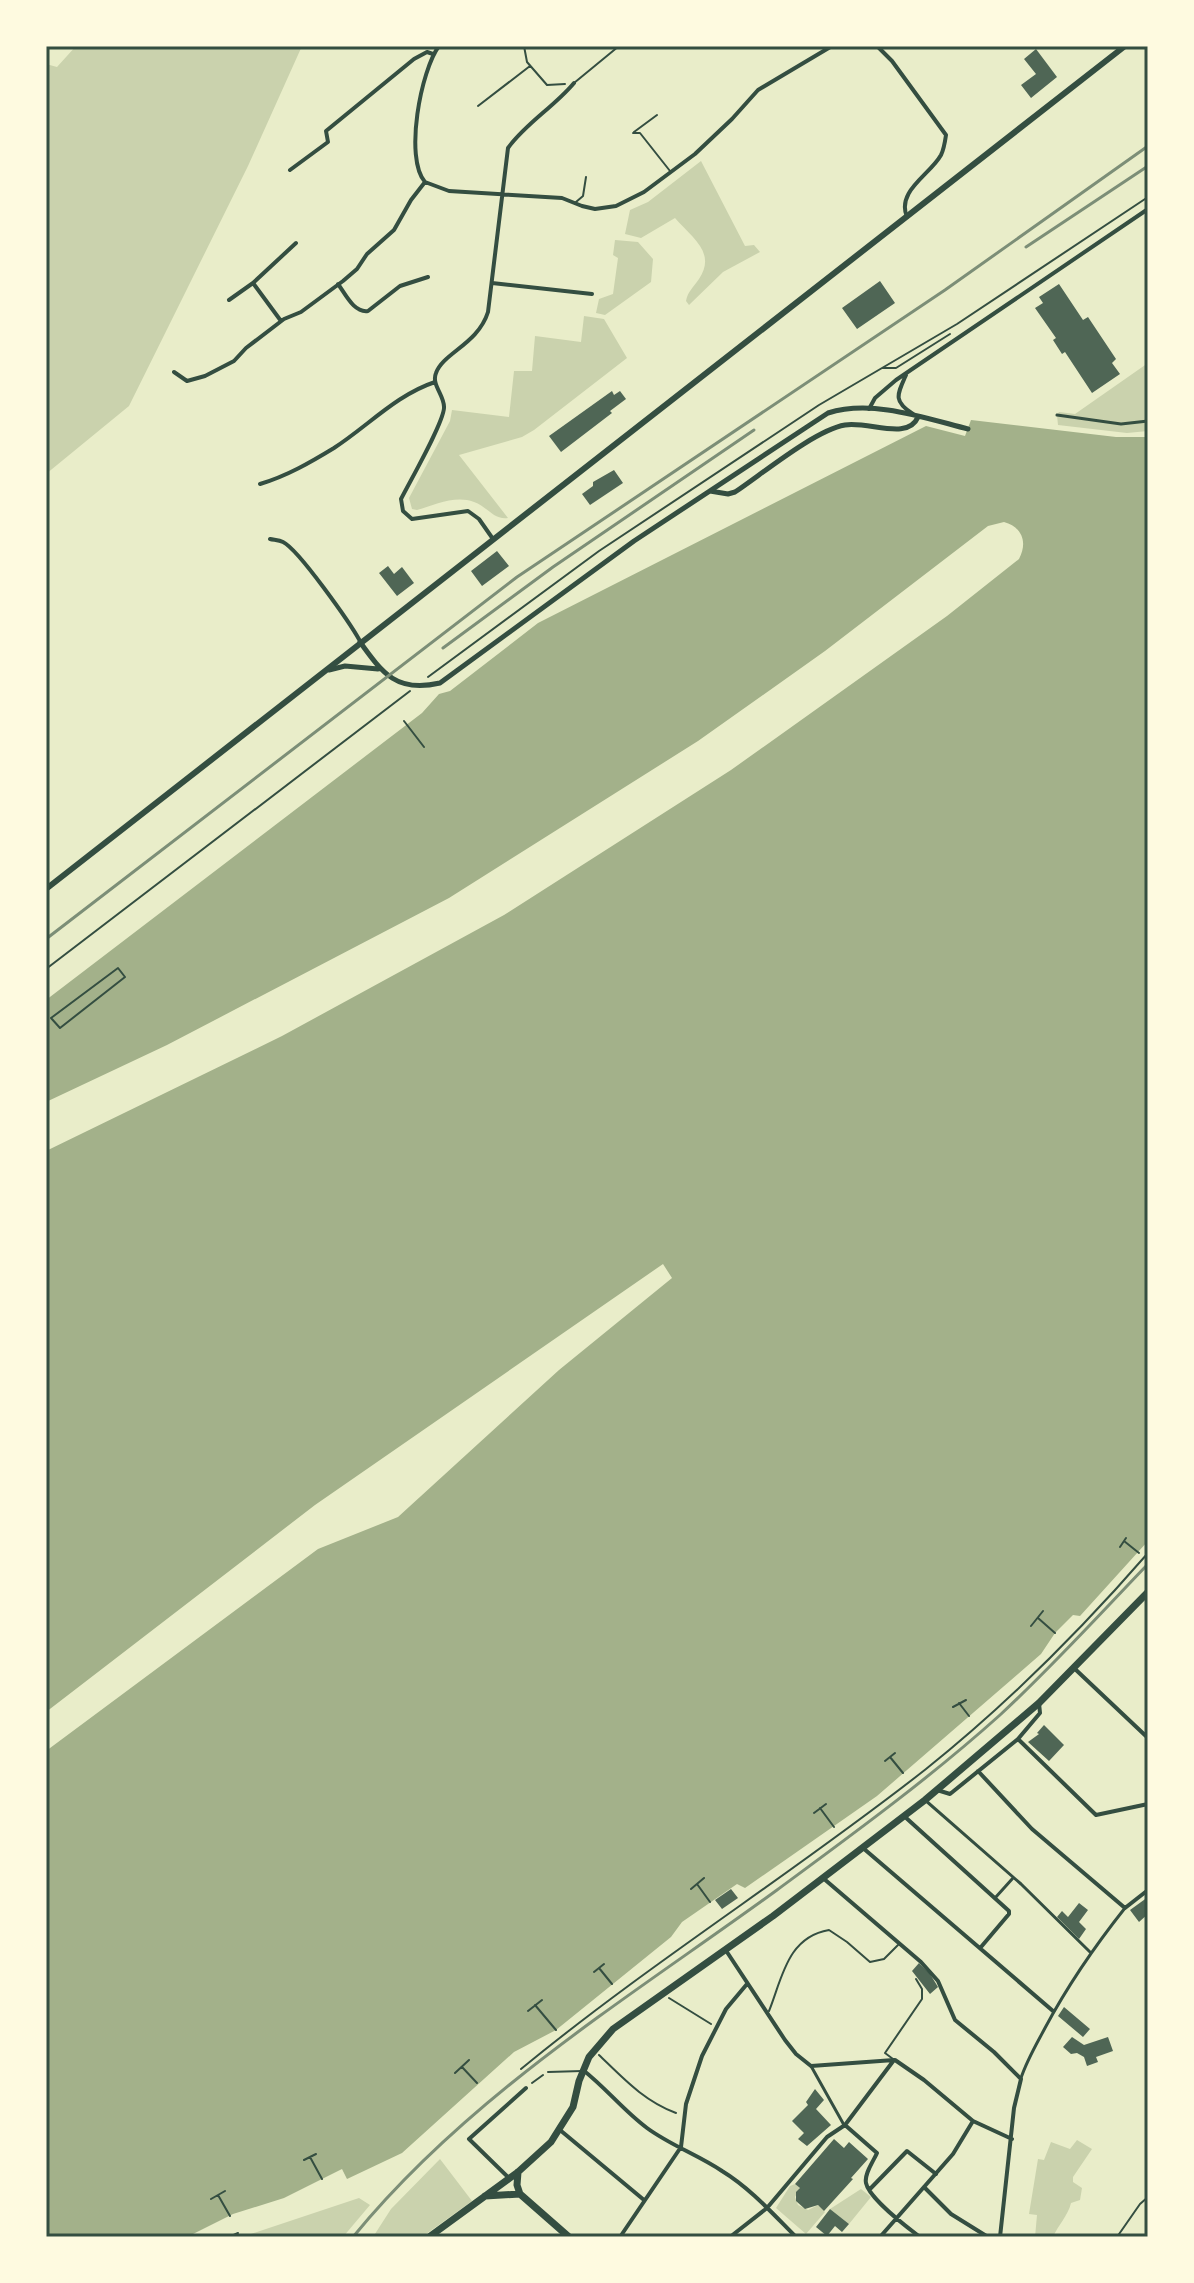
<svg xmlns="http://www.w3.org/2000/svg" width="1194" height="2283" viewBox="0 0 1194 2283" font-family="Literata,serif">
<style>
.green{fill:#cad2ad}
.water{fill:#a3b18a}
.building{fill:#4f6655}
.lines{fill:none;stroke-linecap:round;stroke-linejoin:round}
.path{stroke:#344e41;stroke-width:2}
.service{stroke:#344e41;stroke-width:2}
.pedestrian{stroke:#344e41;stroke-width:3}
.minor{stroke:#344e41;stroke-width:4}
.tertiary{stroke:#344e41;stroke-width:5}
.secondary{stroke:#344e41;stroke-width:6}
.primary{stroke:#344e41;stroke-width:7}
.rail{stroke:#7c8e77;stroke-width:3}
.neatline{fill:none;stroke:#344e41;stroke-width:3}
</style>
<rect width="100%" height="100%" fill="#e9edc9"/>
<path class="green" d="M76 46H302L248 166 129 406 46 474V64L57 67Z
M701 161 745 246 754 245 760 252 723 272 689 305 686 301C688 291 693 288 699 279 717 252 691 237 675 218L641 238 625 234 630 210 648 202Z
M615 240 638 242 653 259 651 282 605 315 596 313 599 299 613 294 618 258 613 255Z
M584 316 604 319 627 358 534 430 522 437 459 455 508 518C493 520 487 506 474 502 455 495 435 505 417 510L412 509 409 498 450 421 452 410 509 417 514 371H532L535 336 581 342Z
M1148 363V431L1127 433 1058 425 1057 415 1059 412 1075 414Z
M1077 2140 1092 2149 1073 2177V2182L1082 2188 1080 2200 1071 2203C1068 2216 1058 2225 1053 2237H1035L1037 2215 1029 2214 1038 2159 1044 2160 1051 2142 1070 2149Z
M440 2159 472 2201 422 2237H373L391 2209Z
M795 2184 800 2188 795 2197 798 2205 808 2210 818 2205 825 2212 806 2234 776 2208 790 2186Z
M861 2189 871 2197 849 2224 830 2209Z
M359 2198 370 2205 343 2237H242Z"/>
<path class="water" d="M971 420 1116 437H1148V1541L1080 1616 1073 1615 1055 1633 1041 1654 877 1796 745 1888 737 1884 682 1922 671 1937 556 2030 514 2052 402 2153 347 2179 342 2169 284 2198 233 2214 187 2237H46V1751L318 1549 398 1517 559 1370 672 1278 663 1264 315 1505 46 1712V1151L282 1036 504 915 731 770 947 616 1019 559C1028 542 1022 527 1004 522L988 526 825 651 698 741 449 898 167 1045 46 1102V1000L422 713 439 694 450 691 538 623 926 426 965 436Z"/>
<path class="building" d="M1036 49 1057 77 1031 98 1021 85 1036 74 1024 59Z
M880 281 895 303 857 329 842 308Z
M1059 284 1083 320 1088 317 1116 359 1112 363 1120 374 1092 393 1065 352 1062 354 1053 340 1056 338 1035 308 1043 303 1039 297Z
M612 391 614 395 620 391 626 399 610 411 612 413 561 452 549 436Z
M614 470 623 483 590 505 582 494 593 486V482Z
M497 551 509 566 482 586 471 571Z
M388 566 394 574 402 567 414 583 397 596 379 573Z
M1044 1725 1064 1745 1049 1761 1028 1742 1039 1734 1037 1733Z
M731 1889 738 1898 722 1909 715 1900Z
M1148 1897V1914L1139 1922 1130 1910Z
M1079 1903 1088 1910 1079 1922 1086 1929 1079 1939 1057 1917 1062 1911 1068 1917Z
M919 1963 930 1974 938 1987 930 1994 912 1971Z
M1064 2007 1090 2029 1083 2037 1058 2016Z
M1072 2037 1084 2045 1108 2037 1113 2051 1096 2057 1098 2062 1087 2066 1084 2057 1077 2053 1071 2054 1063 2047Z
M815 2089 824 2100 816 2109 831 2125 807 2146 798 2139 804 2133 792 2121 808 2105 806 2102Z
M834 2139 844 2148 849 2142 868 2159 851 2178 853 2179 824 2211 818 2205 805 2209 796 2201V2192L800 2188 795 2184Z
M830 2209 849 2224 842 2232 835 2226 827 2236 816 2227Z"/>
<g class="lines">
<path class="path" d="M524 46 527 62 547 85 565 84
M478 106 530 66
M883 368H896L950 334
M428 677 599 551 819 405 957 324 1148 197
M404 721 424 747
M118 968 125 977 60 1028 51 1018Z
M46 969 410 691
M1124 1541 1139 1553
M1120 1547 1126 1538
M1038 1618 1055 1633
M1031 1626 1043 1611
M959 1703 969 1716
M953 1707 966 1700
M890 1757 903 1773
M885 1761 895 1753
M820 1808 834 1827
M814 1813 826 1804
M697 1884 710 1902
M691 1889 704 1878
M599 1968 612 1984
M594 1972 604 1964
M669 1998 711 2024
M535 2005 556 2030
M528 2011 542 2000
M599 2055C624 2079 644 2101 676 2113
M462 2067 477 2083
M521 2069C651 1962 794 1873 926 1769 1006 1705 1081 1630 1148 1553
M455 2073 469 2060
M532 2083 543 2075
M310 2157 322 2179
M304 2160 316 2154
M218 2195 230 2216
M211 2199 225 2191
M229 2237 238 2233
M1117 2237 1140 2204 1148 2197"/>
<path class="service" d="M574 83 619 46
M634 132 657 115
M633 133H640L670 171
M576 202 583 196 586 177
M769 2011C782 1979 787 1937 829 1930L847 1942 870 1962 884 1959 898 1945
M893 2059 885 2053 922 1999V1989L916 1979
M548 2072 582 2071"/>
<path class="pedestrian" d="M1057 415 1121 424 1148 421
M925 1800 1021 1884 1090 1952
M995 1898 1013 1878
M811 2066 844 2125
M1021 2078C1027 2060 1036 2045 1045 2028 1068 1985 1094 1947 1125 1908"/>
<path class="minor" d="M439 46C421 70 404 158 425 182L449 191 562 198 582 206 595 209 616 206 644 192 695 154 732 119 758 90 832 46
M877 46 892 61 946 135C945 142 944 149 941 155 930 175 896 191 907 217
M290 170 328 142 326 131 414 59 427 52 433 54
M492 283 592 294
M338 284C346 295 354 313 368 311L400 286 428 277
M229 300 253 283
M281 321 253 283 296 243
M174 372 187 381 205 376 234 361 246 348 284 319 301 312 343 281 357 269 367 254 394 230 411 200 425 182
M906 375C897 395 893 401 913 414
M869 409 875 398 896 380 1148 209
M260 484C287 476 311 462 334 448 368 426 396 395 435 382
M270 539C274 540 279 540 283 542 299 550 350 623 360 641
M493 539 479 519 468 511 412 519 403 511 401 499C410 481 443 424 444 408 445 396 431 385 436 373 443 353 478 344 488 312L508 148C526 123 554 107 574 83
M1075 1669 1148 1738
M1018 1739 1096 1815 1148 1804
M978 1771 1032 1829 1125 1908 1148 1890
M937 1790 950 1794 1018 1739 1040 1713 1039 1703
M904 1816 1009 1911V1914L981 1947
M863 1848 1053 2011
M823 1878 921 1962 938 1981 955 2020 994 2052 1021 2079 1014 2108 1000 2237
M725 1949 785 2040 796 2054 811 2066 894 2060
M895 2060 924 2080 973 2121 1012 2139
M583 2070C606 2088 624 2111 647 2128 670 2145 698 2155 722 2171 750 2188 773 2214 796 2237
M845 2125 877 2153C873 2162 864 2174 866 2183 869 2198 908 2228 920 2237
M560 2130 644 2200
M509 2178 469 2139 526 2088
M924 2187 951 2214 988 2237
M870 2189 907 2151 936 2174
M620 2237 681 2147 686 2104 702 2056 726 2009 747 1984
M730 2237 767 2208 827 2137 845 2125 894 2060
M880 2237 953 2154 973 2121"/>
<path class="tertiary" d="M710 491 728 494 735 492C762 474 815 430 845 425 869 421 908 441 918 417
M360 642C383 674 397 693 440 683L634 541 828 413C872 399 925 418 968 429
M329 670 345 666 378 669"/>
<path class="secondary" d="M46 889 1125 46"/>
<path class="primary" d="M518 2172 517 2185 520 2194
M485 2196 520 2194 569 2237
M429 2237 518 2172 551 2142 573 2107 579 2081 589 2057 613 2029 773 1916 925 1800 1039 1703 1148 1592"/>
<path class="rail" d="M1026 247 1148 166
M443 648 553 567 754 430
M46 939 517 577 945 290 1148 146
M353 2237C469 2095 630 1997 777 1890 853 1834 930 1778 1000 1715 1052 1667 1099 1615 1148 1564"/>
</g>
<rect width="1194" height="2283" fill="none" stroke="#fefae0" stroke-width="96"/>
<rect x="48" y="48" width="1098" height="2187" class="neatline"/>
</svg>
